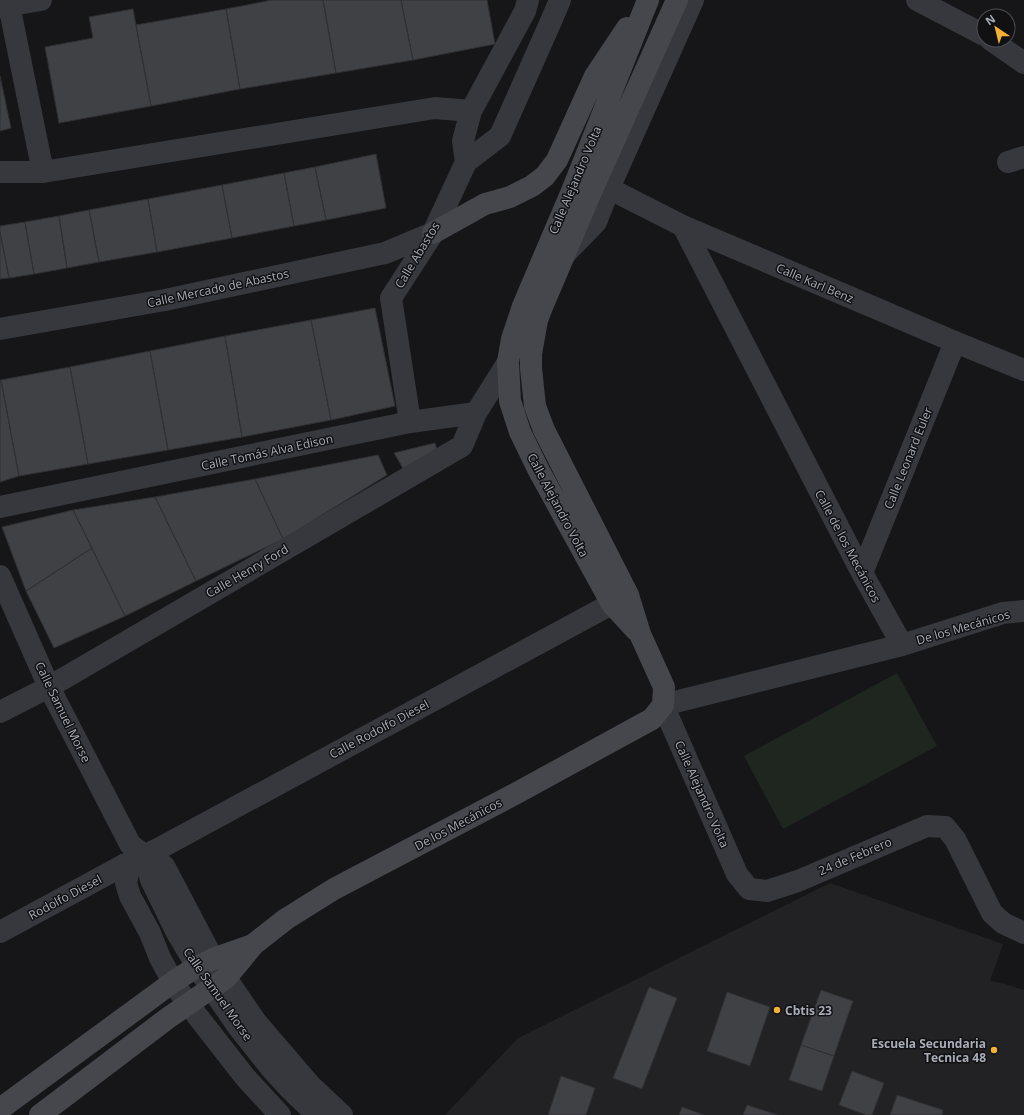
<svg xmlns="http://www.w3.org/2000/svg" width="1024" height="1115" viewBox="0 0 1024 1115" font-family="'Open Sans',sans-serif">
<style>
.built{fill:#222225}
.green{fill:#1e261f}
.building{fill:#404145;stroke:#303034}
.lines{fill:none;stroke-linecap:round;stroke-linejoin:round}
.minor{stroke:#37383d;stroke-width:22}
.tertiary{stroke:#37383d;stroke-width:22}
.secondary{stroke:#45474d;stroke-width:22}
.poi-dot{fill:#f2b134;stroke:#111113;stroke-width:1.5}
.labels{text-anchor:middle;dominant-baseline:central;stroke-width:3;stroke-linejoin:round;paint-order:stroke}
.street-label{font-size:12px;fill:#a8adb8;stroke:#111113}
.poi-label{font-size:12px;font-weight:bold;fill:#a8adb8;stroke:#111113;text-anchor:start}
</style>
<rect width="100%" height="100%" fill="#161618"/>
<path class="built" d="M830 883 1003 944 990 981 1005 984 1024 990V1115H445L518 1038Z"/>
<path class="green" d="M897 673 937 746 783 829 744 756Z"/>
<path class="building" d="M272 0H323L336 73 240 89 226 9Z
M323 0H401L413 60 336 73Z
M401 0H487L495 44 413 60Z
M133 9 151 106 59 123 45 47 93 38 89 17Z
M226 9 240 89 151 106 136 25Z
M0 76 11 128 0 131Z
M376 154 386 208 326 220 315 167Z
M315 167 326 220 294 226 284 173Z
M284 173 294 226 232 238 222 185Z
M222 185 232 238 157 252 148 199Z
M148 199 157 252 99 262 89 210Z
M89 210 99 262 67 268 59 216Z
M59 216 67 268 34 274 25 222Z
M25 222 34 274 9 278 0 232V226Z
M0 232 9 278 0 279Z
M375 308 395 406 331 420 311 320Z
M311 320 331 420 242 437 225 336Z
M225 336 242 437 168 450 150 351Z
M150 351 168 450 88 464 70 367Z
M70 367 88 464 19 476 1 380Z
M0 380H1L19 476 0 482Z
M435 443 437 450 404 470 394 453Z
M378 455 387 475 283 539 255 479Z
M255 479 283 539 196 581 155 497Z
M155 497 196 581 125 616 73 510Z
M73 510 92 548 26 591 2 527Z
M92 548 125 616 54 648 26 591Z
M649 987 677 998 642 1089 613 1078Z
M821 990 853 1001 834 1056 801 1045Z
M727 992 770 1007 750 1066 707 1051Z
M801 1045 834 1056 822 1091 789 1080Z
M852 1071 884 1083 872 1115H866L839 1105Z
M561 1076 595 1088 586 1115H548Z
M897 1095 943 1110 942 1115H890Z
M747 1105 778 1115H743Z
M682 1107 704 1115H679Z"/>
<g class="lines">
<path class="minor" d="M917 0 984 35
M9 5 43 172
M0 7 41 0
M991 40 1024 63
M466 162 463 141 471 111 525 11 528 0
M1008 162 1024 157
M0 172H43L435 108 471 111
M610 189 683 226 955 342 1024 370
M683 226 862 573 902 645
M565 254 596 222 614 177 693 0
M0 329 165 300 385 253 433 233
M410 422 391 298 433 233 466 162 500 136 552 19 560 0
M0 507 410 422 476 413 508 362
M862 573 955 342
M0 576 49 687 130 844 145 856
M1024 611 1003 613 902 645 663 705 737 874 749 889 767 891 798 881 927 826 945 827 955 839 992 913 1003 923 1024 933
M0 712 49 687 462 446 476 413
M0 932 124 865"/>
<path class="tertiary" d="M145 856 164 866 213 959 256 1022 310 1085 342 1115
M145 856 151 880 177 933 199 970 239 1028 270 1067 290 1089 317 1115
M130 862 126 883 130 896 150 933 160 958 173 982 188 1004 245 1077 280 1115
M124 865 160 848 628 595"/>
<path class="secondary" d="M433 233 485 204 510 197 532 186 545 176 557 160 595 76 627 28
M636 630 612 604 538 469 520 432 510 401 508 362 512 339 523 306 572 191 648 0
M0 1109 173 982 193 969 213 959 253 945
M40 1115 168 1018 226 978 254 944 286 919 334 889 513 795 652 719 663 705 664 687 640 634 628 595 544 430 535 406 531 368V354L537 320 542 307 591 192 677 0"/>
</g>
<g class="poi-dot">
<circle cx="777" cy="1010" r="4"/>
<circle cx="994" cy="1050" r="4"/>
</g>
<g class="labels">
<g class="street-label">
<text transform="translate(575 180) rotate(-67)">Calle Alejandro Volta</text>
<text transform="translate(417 255) rotate(-59)">Calle Abastos</text>
<text transform="translate(815 283) rotate(23)">Calle Karl Benz</text>
<text transform="translate(218 288) rotate(-12)">Calle Mercado de Abastos</text>
<text transform="translate(267 452) rotate(-12)">Calle Tomás Alva Edison</text>
<text transform="translate(908 458) rotate(-68)">Calle Leonard Euler</text>
<text transform="translate(558 505) rotate(62)">Calle Alejandro Volta</text>
<text transform="translate(848 546) rotate(62)">Calle de los Mecánicos</text>
<text transform="translate(247 571) rotate(-30)">Calle Henry Ford</text>
<text transform="translate(963 627) rotate(-16)">De los Mecánicos</text>
<text transform="translate(63 712) rotate(64)">Calle Samuel Morse</text>
<text transform="translate(379 729) rotate(-28)">Calle Rodolfo Diesel</text>
<text transform="translate(702 794) rotate(66)">Calle Alejandro Volta</text>
<text transform="translate(458 824) rotate(-28)">De los Mecánicos</text>
<text transform="translate(855 856) rotate(-23)">24 de Febrero</text>
<text transform="translate(65 897) rotate(-28)">Rodolfo Diesel</text>
<text transform="translate(218 994) rotate(55)">Calle Samuel Morse</text>
</g>
<g class="poi-label">
<text x="785" y="1010">Cbtis 23</text>
<text x="986" y="1043" text-anchor="end">Escuela Secundaria<tspan x="986" dy="14">Tecnica 48</tspan></text>
</g>
</g>
<g transform="translate(996 28) rotate(325)"><circle r="19" fill="#111113" stroke="#4d4f55"/>
<path d="M0-3L7 15L0 10L-7 15Z" fill="#f2b134"/>
<text y="-6" font-size="11" font-weight="bold" text-anchor="middle" fill="#a8adb8">N</text>
</g>
</svg>
